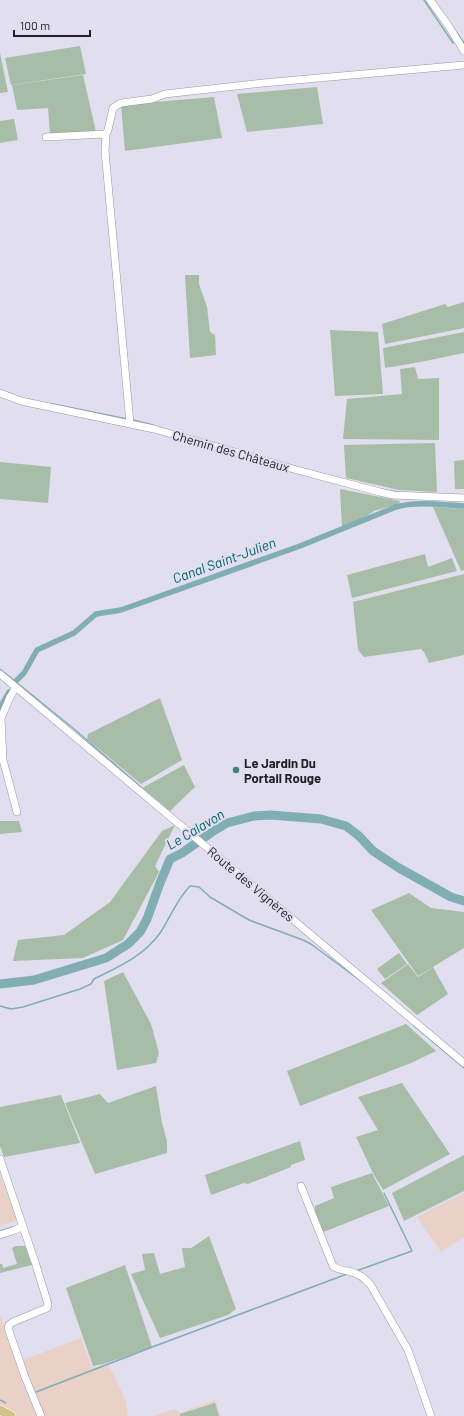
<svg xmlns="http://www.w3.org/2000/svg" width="464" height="1416" viewBox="0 0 464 1416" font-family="Barlow,sans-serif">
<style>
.industrial{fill:#e9d1c8}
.green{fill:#a7bda8}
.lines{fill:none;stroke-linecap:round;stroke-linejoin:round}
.stream{stroke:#81aeb2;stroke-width:1.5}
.canal{stroke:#81aeb2;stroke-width:5.5}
.river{stroke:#81aeb2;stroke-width:9}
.minor-casing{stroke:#9997a7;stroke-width:8}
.major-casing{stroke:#fff;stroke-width:10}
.minor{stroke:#fff;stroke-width:7}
.major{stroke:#d3c288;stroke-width:9}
.poi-dot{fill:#418374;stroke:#e0deef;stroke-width:1.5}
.labels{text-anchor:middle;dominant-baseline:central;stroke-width:4;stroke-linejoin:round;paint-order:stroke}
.street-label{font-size:13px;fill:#222128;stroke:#e0deef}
.poi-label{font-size:13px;font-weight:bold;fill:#222128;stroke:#e0deef;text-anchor:start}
.water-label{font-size:14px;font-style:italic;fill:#00636a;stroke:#e0deef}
</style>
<rect width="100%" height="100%" fill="#e0deef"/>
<path class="industrial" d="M0 1175 17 1220 0 1226Z
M464 1193V1237L441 1252 417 1217Z
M0 1316 23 1360 81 1338 92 1368 109 1366 126 1401 128 1416H0Z
M215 1400 221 1416H153L175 1409 180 1413Z"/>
<path class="green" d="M80 46 86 74 11 85 5 58Z
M0 53 8 92 0 93Z
M83 75 96 132 50 134 48 108 17 110 12 85Z
M317 87 323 124 247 132 237 94Z
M214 97 222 138 125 151 121 105Z
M14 119 18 140 0 143V121Z
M185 275H199V284L207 307 210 332 215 335 216 355 190 358Z
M464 302V328L385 344 382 324 445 304 448 307Z
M330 330 378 332 383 394 335 396Z
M464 332V353C438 358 412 364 385 368L383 348Z
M415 367 418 379 439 378V440L343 439 347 399 402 394 400 369Z
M435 443 437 492 399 490 346 478 344 445Z
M464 460V489H455L454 461Z
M0 462 51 467 48 503 0 499Z
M340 489 400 501 399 504 374 511 359 521 342 527Z
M433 507 464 509V570L461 571Z
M425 554 428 567 452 558 457 571 352 598 347 575Z
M464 574V655L429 663 424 652 421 649 364 657 358 650 353 602Z
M160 698 182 760 141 784 87 739 88 734Z
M184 765 195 787 170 811 142 788Z
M0 821H19L22 832 0 834Z
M175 825 155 866 159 872 123 940 83 958 13 961 18 940 64 935 110 902 162 831Z
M409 893 431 908 464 912V948L418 976 371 910Z
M399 953 407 964 385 979 377 969Z
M408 964 418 977 433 967 448 994 417 1015 381 983Z
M123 972 151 1024 159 1053 156 1063 117 1070 104 981Z
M406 1024 436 1051 411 1063 300 1106 287 1071Z
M402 1083 450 1154 383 1190 373 1173 356 1137 378 1130 358 1097Z
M156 1086 162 1123 167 1141V1153L95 1174 65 1103 100 1094 108 1103Z
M61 1095 80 1143 4 1157 0 1146V1107Z
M300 1141 305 1160 291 1165V1167L248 1184 244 1183 211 1195 205 1175Z
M464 1155V1191L404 1221 392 1193Z
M372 1173 389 1206 321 1233 314 1212 315 1211V1206L334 1198 331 1187Z
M209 1236 236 1309 228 1315 160 1338 131 1274 145 1270 142 1254 154 1253 160 1274 185 1267 182 1248H191Z
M16 1246H25L32 1265 0 1273V1264H2L3 1268 17 1264 12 1248Z
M125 1265 152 1347 104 1364 93 1366 66 1288Z
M215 1403 219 1416H180V1414Z"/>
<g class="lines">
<path class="stream" d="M424 0 453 43
M457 33 464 43
M53 404 127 419
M133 420 153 425
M390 491 400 492
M0 669 74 729 141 787
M0 1006 11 1009 23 1007 80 989 91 984 94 979C118 967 144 956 160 933 170 918 177 899 190 886L199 887 210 897 249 920 303 940 311 944 365 984
M412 1024 464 1068
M0 1231 13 1227
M356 1271 412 1251 384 1193
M36 1392 155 1346 347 1274
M0 1400 6 1403"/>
<path class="canal" d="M15 682 24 673 37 650 74 633 96 614 121 610 300 546 396 507C418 501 442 505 464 506
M0 708 9 692"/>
<path class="river" d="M0 984 34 980 93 962 106 958 128 944 140 932 147 919 160 883 170 859 182 853 212 832 227 823 254 816 271 815 321 819 346 826 359 836 373 851 399 868 451 897 464 901"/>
<g class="minor-casing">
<path id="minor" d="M430 0 448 25 464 51
M46 137 106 134
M0 393 21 401 154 429 297 470 380 492 393 495 464 498
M130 423 105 151 106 134 108 130 113 108 121 103 152 99 165 94 263 83 464 65
M0 674 464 1063
M16 687 10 697 1 718 3 760 17 812
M0 1159 35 1262 48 1304 47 1308 13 1322 9 1325 8 1328 25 1377 41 1416
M301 1186 333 1266C338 1270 342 1270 348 1271 357 1273 364 1277 370 1284L408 1350 431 1416
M0 1235 15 1230 23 1226"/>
</g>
<g class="major-casing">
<path id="major" d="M0 1410 11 1416"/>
</g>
<use href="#minor" class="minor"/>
<use href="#major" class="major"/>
</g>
<circle class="poi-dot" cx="236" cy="770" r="4"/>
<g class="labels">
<g class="street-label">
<text transform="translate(231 451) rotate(16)">Chemin des Châteaux</text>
<text transform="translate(251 884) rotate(40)">Route des Vignères</text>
</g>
<g class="poi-label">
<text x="244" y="763">Le Jardin Du<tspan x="244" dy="15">Portail Rouge</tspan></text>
</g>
<g class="water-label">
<text transform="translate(224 560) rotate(-20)">Canal Saint-Julien</text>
<text transform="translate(195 829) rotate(-31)">Le Calavon</text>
</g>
</g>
<path d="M14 30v6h76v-6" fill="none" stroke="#222128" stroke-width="2"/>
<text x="20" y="30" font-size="12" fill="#222128" stroke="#e0deef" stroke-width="3" paint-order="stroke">100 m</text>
</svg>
